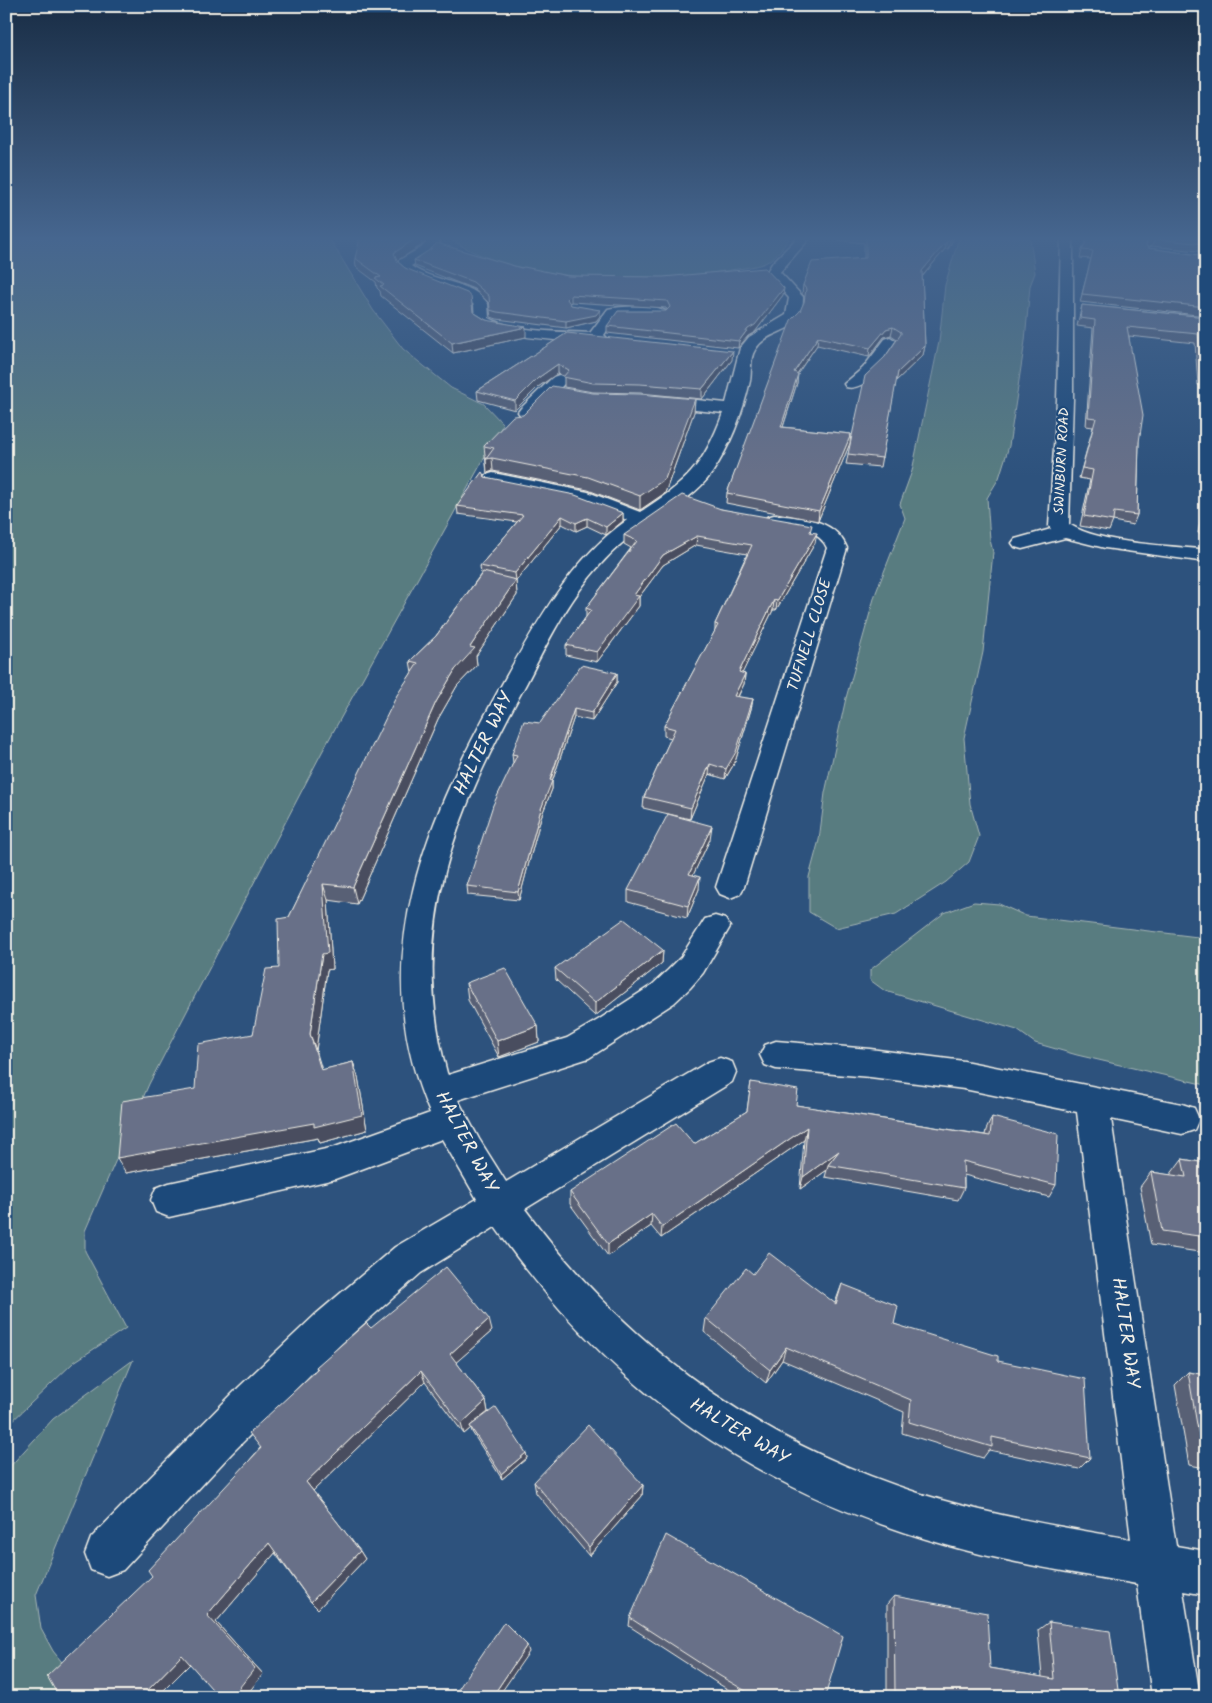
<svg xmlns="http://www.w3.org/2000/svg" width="1212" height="1703" viewBox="0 0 1212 1703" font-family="Kalam,sans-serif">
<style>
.green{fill:#587b80;stroke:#a6b6b4}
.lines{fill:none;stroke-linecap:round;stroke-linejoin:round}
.minor-casing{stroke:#f4f1e8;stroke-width:3}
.minor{fill:#1f4a7a;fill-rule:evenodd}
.wall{fill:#596075;stroke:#f4f1e8}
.shaded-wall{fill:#484e5f;stroke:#f4f1e8}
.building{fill:#677088;stroke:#f4f1e8}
.labels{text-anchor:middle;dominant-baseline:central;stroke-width:4.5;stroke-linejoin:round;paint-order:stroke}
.far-street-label{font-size:14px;fill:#f4f1e8;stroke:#1f4a7a}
.street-label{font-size:16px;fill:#f4f1e8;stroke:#1f4a7a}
.near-street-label{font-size:19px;fill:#f4f1e8;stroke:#1f4a7a}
</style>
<rect width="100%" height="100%" fill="#2d527d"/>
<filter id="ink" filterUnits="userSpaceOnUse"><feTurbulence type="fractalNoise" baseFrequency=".02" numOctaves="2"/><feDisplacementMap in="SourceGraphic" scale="10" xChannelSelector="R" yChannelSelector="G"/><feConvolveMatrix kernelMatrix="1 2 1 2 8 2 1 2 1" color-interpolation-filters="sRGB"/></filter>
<g filter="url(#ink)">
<path class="green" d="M6 238H329L373 310 403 349 451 388 484 404 503 424 322 752 149 1084 85 1231V1251L126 1328 74 1362 6 1427Z
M449 238H789C783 248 775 258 765 263 756 267 742 268 731 270 654 284 515 285 449 238Z
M959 238H1030L1035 273 1030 286 1025 341 1009 446 999 478 987 498 990 540 993 552 983 652 964 738 970 804 979 836 969 862 946 882 896 914 836 928 809 912V877L819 840 825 793 846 698 875 595 905 518 900 504 912 471 939 342 945 285Z
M974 902 999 904 1026 916 1206 938V1085L1077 1055 1035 1043 1017 1030 885 991 870 980V970L944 913Z
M133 1360 36 1595 41 1629 53 1651 90 1697H6V1471L53 1419Z"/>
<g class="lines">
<g class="minor-casing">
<path id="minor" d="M424 238H437L440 243 431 254 411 266C434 283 472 280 488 304L489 318C518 333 558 331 590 333L608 309C619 306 661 304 668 313L661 317 617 316 604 335 608 339 600 344C576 341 487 338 475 320L474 305 469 301 418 282 398 268 399 260 421 248 426 243Z
M797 238H810L780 272 803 297C803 338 770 325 755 350 749 359 752 371 750 381 743 412 730 447 712 473 695 497 668 510 645 526 628 537 613 550 600 565 568 600 548 642 526 684 456 812 407 925 447 1073L448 1075 567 1038 598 1020 652 985 668 970 681 957 705 919 715 916 725 919 730 927 703 973 690 988 674 1003 620 1038 589 1058 458 1100 479 1139 506 1182 708 1062 720 1058 732 1062 736 1072 732 1082 525 1209C633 1355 770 1451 945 1501 1006 1518 1068 1528 1131 1539L1077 1112 964 1089 870 1077 776 1069 765 1065 760 1055 765 1045 776 1041 870 1049 964 1061 1182 1104 1194 1108 1199 1119 1194 1130 1182 1134 1111 1119 1176 1546 1206 1551V1595L1183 1591 1200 1697H1152L1137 1584C1073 1573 1009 1563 946 1545 753 1490 611 1392 495 1227L421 1273 342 1343 231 1454 123 1570 107 1576 91 1570 85 1554 91 1538 128 1500 239 1387 315 1315 395 1247 477 1199 442 1139 335 1179 169 1217 156 1212 151 1200 156 1188 169 1183 335 1147 430 1113C362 957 429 814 506 677 539 619 571 560 627 520L576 501 493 485 486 483 484 479 486 475 493 473 588 492 640 512C687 482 703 467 723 413L658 406 652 405 650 401 652 397 658 396 726 403 740 348 749 337 786 315 789 298 766 273 773 262Z
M1061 238H1073V400L1069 524C1099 544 1169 545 1206 550V562L1105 548 1065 538 1022 549 1015 547 1012 543 1015 539 1051 529 1049 526 1057 400Z
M890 337 898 342C887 357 867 393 846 387L844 384 863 368 885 339Z
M559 375 565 377 567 380 565 383 533 416H521L518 412 521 408 553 377Z
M774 515C802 518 834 518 847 548L744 887 740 894 730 898 720 894 716 887 827 548C817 525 787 530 767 525L764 521 767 517Z"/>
</g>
<use href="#minor" class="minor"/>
</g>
<path class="wall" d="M833 238H954L948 249H945L922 277 925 346 923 355 896 381 880 467 846 464 848 454 885 357 897 339 891 335 884 337 869 357 817 345 798 373 797 383 783 427 851 434 850 443 818 521 726 503 727 493 804 302 805 297 802 294 803 285 864 258V243L836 240Z
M1088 238H1206V252L1152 246 1147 247 1148 248 1206 256V316L1080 302 1091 259 1080 258 1082 250Z
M422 245 397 261 398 262 405 268 486 320 526 337 453 353 381 296 380 291 377 288 376 282 356 267 355 258Z
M414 260 521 268 568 276 783 295 755 332 748 336 738 348 607 333V326L666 311 667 310 666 308 571 302 570 304 571 305 600 316 596 321 566 328 497 319 491 317 489 303 474 289 415 266Z
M1082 305 1206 317V386L1198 385 1195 343 1129 336 1139 442 1137 515 1133 525 1113 521 1109 531 1080 526 1090 480 1079 478 1093 427 1086 426 1093 328 1077 326Z
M567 333 732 360 702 399 640 393 593 392 564 387V377L558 373 538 387 515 410 478 400 477 391Z
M593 393 695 399 694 412 665 493 640 510 588 490 493 471 487 473 484 446 523 415Z
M485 477 623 513V521L606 535 587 526 576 531 562 524 516 581 517 595 476 656 477 665 457 686 438 719 357 904 328 900 332 969 327 970 316 1050 322 1070 353 1062 358 1077 367 1130 320 1143 318 1138 126 1173 195 1089 253 1034 279 968 289 917 412 672 410 661 436 636 481 574 480 566 517 522 458 514 457 506Z
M1206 490V534L1198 533Z
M721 509 811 532 815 543 776 610H773L742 673 745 674 744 684 738 697 753 699 751 709 735 762 725 779 709 774 690 819 643 808 644 797 671 738 664 736V726L715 631V624L747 554 696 545 663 565 639 597V606L597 662 566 655V645L586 617V608L631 548 624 544V535Z
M617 673V682L592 721 574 717 552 782V789L541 817 519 900 468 895 467 886 513 763 512 754 540 723Z
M710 839 693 875 699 889 687 918 628 902V890Z
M663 950 662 963 595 1016 556 980 555 968Z
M466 983 538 1026 539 1042 499 1057 468 1000Z
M751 1082 796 1105 985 1135 986 1130 992 1117 1056 1185 1049 1197 964 1175V1188L958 1200 825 1177 827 1170 800 1189 804 1140 661 1238 651 1226 608 1256 570 1204V1192L694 1144 747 1111Z
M1182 1159 1206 1163V1253L1151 1245 1140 1187 1151 1172 1170 1175Z
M753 1274 835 1303 842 1284 894 1324 998 1361 1090 1458 1079 1469 989 1450 983 1458 902 1433 904 1412 782 1360 766 1383 704 1332 706 1318Z
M371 1328 492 1331 456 1362 486 1401 488 1412 526 1453 527 1458 502 1479 472 1432 471 1428 464 1434 425 1382 313 1491 360 1551 365 1559 318 1609 311 1602 275 1553 216 1622 263 1674 190 1664 157 1697 152 1576 260 1448 317 1369 316 1367Z
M1188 1372 1206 1375V1468L1189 1465 1175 1385Z
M534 1482 643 1485 642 1496 589 1556 536 1493Z
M894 1596 990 1668 1042 1677 1038 1630 1049 1622 1119 1697H887V1604Z
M630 1618 825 1697H741L717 1683 629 1626Z"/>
<path class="shaded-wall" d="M416 238H421L422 245 395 262 394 253Z
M952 238H954L948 249 950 241Z
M1155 239 1152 246 1145 248 1148 240Z
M947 241 945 249 920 279 922 271Z
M784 288 783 295 755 332 748 336 738 348 739 341 748 329Z
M571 295V302L567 306V299Z
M600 310V316L596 321 566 328V321Z
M526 327V337L453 353 452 343Z
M893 327 891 335 884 337 869 357 870 348 886 329Z
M818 337 817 345 792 381 794 372Z
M925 346 923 355 896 381 898 372Z
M733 351 732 360 702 399V389Z
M558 364V373L538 387 515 410V401L538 378Z
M798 374 797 383 780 436 781 427Z
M695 399 694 412 665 493 640 510V496Z
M851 434 850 443 818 521 819 511Z
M492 458 493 471 487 473 486 459Z
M623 513V521L606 535V527Z
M562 516V524L516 581 517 595 476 656 477 665 457 686 438 719 357 904 353 887 436 702 455 670 470 647 516 580 515 573Z
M587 518V526L576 531V523Z
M817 533 815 543 776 610 777 601Z
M697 536 696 545 663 565 639 597V606L597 662V652L634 595 663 555Z
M774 600 773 610 738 682 739 672Z
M617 673V682L592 721V713Z
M745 674 744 684 733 706 734 696Z
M753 699 751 709 735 762 725 779 726 769Z
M574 709V717L552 782V789L541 817 519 900 518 892 541 809Z
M710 764 709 774 690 819 691 808Z
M712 826 710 839 688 886 689 874Z
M700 877 699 889 687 918 688 906Z
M323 884 328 900 332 969 327 970 316 1050 310 1034 322 954Z
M663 950 662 963 595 1016V1003Z
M538 1026 539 1042 499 1057 497 1041Z
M353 1062 358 1077 367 1130 320 1143 318 1138 126 1173 117 1158Z
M807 1127 804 1140 661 1238 662 1227Z
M839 1151 828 1165 827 1170 800 1189 803 1177Z
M652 1214 651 1226 608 1256V1244Z
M489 1319 492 1331 453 1365 450 1354Z
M786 1347 782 1360 766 1383 770 1370Z
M421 1371 425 1382 313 1491 306 1482Z
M486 1401 488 1412 470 1426 471 1428 464 1434 461 1424Z
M526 1453 527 1458 502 1479 501 1474Z
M643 1485 642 1496 589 1556V1547Z
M269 1543 276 1552 216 1622 263 1674 245 1697H232L207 1615Z
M360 1551 365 1559 318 1609 311 1602Z
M527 1645 529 1652 498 1697H492Z
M182 1655 192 1662 157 1697H141Z"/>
<path class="building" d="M360 238H416L394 253 398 262 405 268 467 293 471 296 473 312 486 320 526 327 452 343 380 286 384 285 375 278 381 277 355 258Z
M866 238H952L950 241H947L922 271 925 346 898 372 882 458 848 454 865 376 885 357 901 334V332L893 327 886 329 870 348 818 337 794 372 798 374 781 427 851 434 819 511 727 493 791 320 800 311 804 302 806 289 803 285 812 262 866 258Z
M1088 238H1206V244L1155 239 1148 240 1146 245 1148 248 1206 256V307L1082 294 1093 251 1082 250Z
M437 243 521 268 524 267 568 276 663 277 765 268 784 288 755 325 748 329 739 341 607 326 618 311H666L670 307 667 301 571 295 567 299 571 305 600 310 596 315 566 321 497 312 490 310 489 296 473 282 414 260 431 249Z
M1082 305 1206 317V377L1202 376 1198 334 1127 327 1143 415 1139 442 1137 515 1114 512 1113 521 1084 516 1093 470 1082 468 1096 418 1088 417 1095 320 1080 318Z
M567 333 733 351 702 389 640 384 593 383 563 377 569 370 558 364 538 378 515 401 477 391Z
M552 386 593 393 640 394 695 399 665 479 640 496 588 477 492 458 486 459 494 448 484 446 513 416 523 415Z
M482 472 485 477 575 495 623 513 606 527 587 518 576 523 562 516 515 573 480 566 523 515 457 506Z
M682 495 721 509 812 525 810 532 817 533 777 601 774 600 739 672 745 674 734 696 753 699 736 752 726 769 710 764 691 808 644 797 675 729 664 726 718 625 715 624 752 545 697 536 663 555 634 595 639 596 597 652 566 645 591 610 586 608 637 541 624 535Z
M1206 504V524L1203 523Z
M483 572 516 580 470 647 475 648 455 670 436 702 353 887 323 884 328 953 322 954 310 1034 321 1070 353 1062 362 1115 314 1127V1123L117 1158 122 1101 195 1089 198 1044 253 1034 266 969 279 968 278 919 289 917 397 695 418 663 410 661 436 636Z
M581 665 617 673 592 713 574 709 550 780 552 781 541 809 518 892 467 886 493 805 517 755 512 754 524 721 540 723Z
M668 814 712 826 689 874 700 877 688 906 628 890Z
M624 919 663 950 595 1003 555 968Z
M505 968 538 1026 497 1041 466 983Z
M751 1082 798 1090 796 1105 990 1136 992 1117 1058 1134 1056 1185 963 1161 964 1188 828 1165 839 1151 803 1177 807 1127 662 1227 652 1214 608 1244 570 1192 676 1123 694 1144 747 1111Z
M1182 1159 1206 1163V1237L1162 1231 1151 1172 1186 1177Z
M769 1253 836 1304 842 1284 898 1306 894 1324 998 1356V1361L1085 1379 1090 1458 992 1437V1447L909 1422 911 1400 786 1347 770 1370 706 1318 746 1268 753 1274Z
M446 1267 489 1319 450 1354 486 1401 461 1424 421 1371 306 1482 360 1551 311 1602 269 1543 207 1615 255 1668 232 1697H219L182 1655 141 1697H59L47 1676 152 1576 148 1570 261 1448 249 1433 318 1369 316 1367 366 1323 371 1328Z
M1188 1372 1206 1375V1454H1202Z
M496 1407 526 1453 501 1474 470 1426Z
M588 1425 643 1485 589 1547 534 1482Z
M666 1535 843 1636 825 1697H756L720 1676 630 1618Z
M894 1596 987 1613 990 1668 1054 1679 1049 1622 1110 1631 1119 1697H909L895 1694Z
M504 1622 527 1645 492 1697H453Z"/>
</g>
<linearGradient id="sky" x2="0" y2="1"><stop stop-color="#192d45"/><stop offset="0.5" stop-color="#46668f"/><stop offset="1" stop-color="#46668f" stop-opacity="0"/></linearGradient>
<rect width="1212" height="477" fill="url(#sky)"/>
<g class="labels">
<g class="far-street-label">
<text transform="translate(1062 461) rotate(-87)">SWINBURN ROAD</text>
</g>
<g class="street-label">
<text transform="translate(810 635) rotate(-73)">TUFNELL CLOSE</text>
</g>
<g class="near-street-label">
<text transform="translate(484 744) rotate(-64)">HALTER WAY</text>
<text transform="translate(466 1142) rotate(62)">HALTER WAY</text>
<text transform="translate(1125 1333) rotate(82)">HALTER WAY</text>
<text transform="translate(739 1432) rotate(31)">HALTER WAY</text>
</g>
</g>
<rect width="1212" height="1703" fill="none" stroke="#1f4a7a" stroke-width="25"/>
<rect x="12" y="12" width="1187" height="1678" fill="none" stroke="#f4f1e8" stroke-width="2" filter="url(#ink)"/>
</svg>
